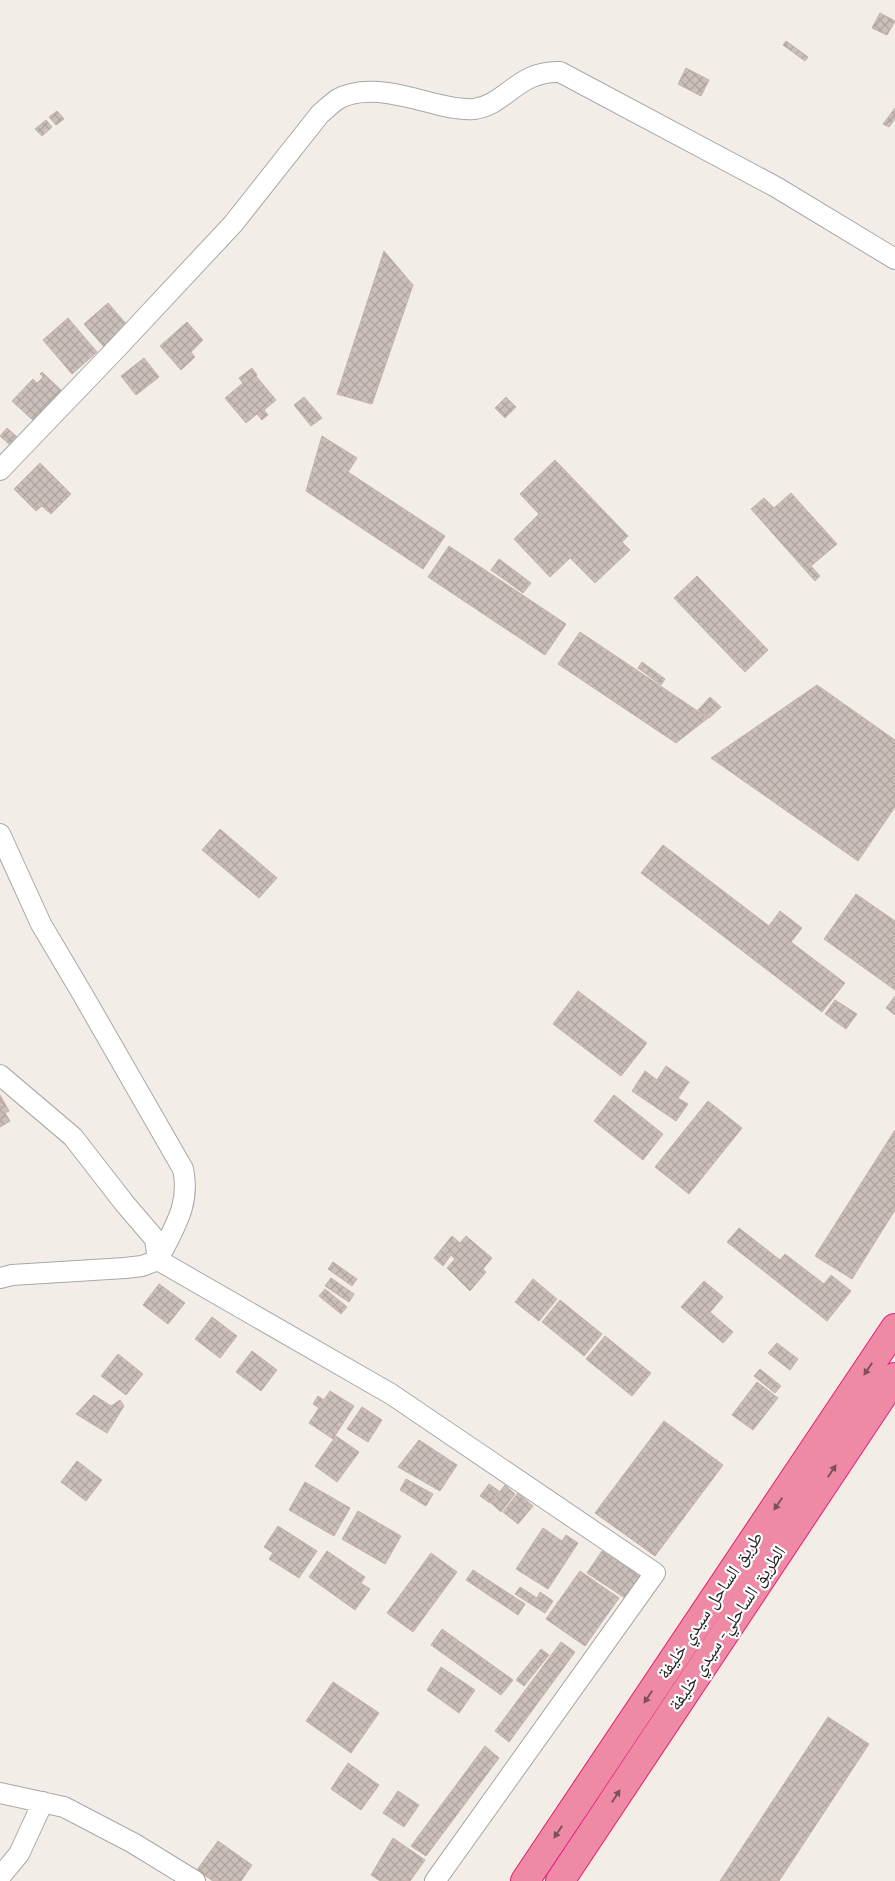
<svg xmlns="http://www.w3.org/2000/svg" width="895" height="1881" viewBox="0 0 895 1881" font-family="Montserrat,'Noto Naskh Arabic',sans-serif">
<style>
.building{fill:url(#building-cross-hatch);stroke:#c5b2a8}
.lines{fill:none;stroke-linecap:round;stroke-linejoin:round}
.minor-casing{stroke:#a8a8a8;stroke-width:22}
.highway-casing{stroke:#e81c76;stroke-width:30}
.minor{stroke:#fff;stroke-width:20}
.highway{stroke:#ee8aa6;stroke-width:28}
.oneway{fill:#7d505d}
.labels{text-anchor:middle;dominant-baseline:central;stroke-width:4.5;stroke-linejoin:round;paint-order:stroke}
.street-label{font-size:18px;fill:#212121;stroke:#fff}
</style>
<defs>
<pattern id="building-cross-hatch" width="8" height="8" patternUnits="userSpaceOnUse" patternTransform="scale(1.25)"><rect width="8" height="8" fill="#cabfb9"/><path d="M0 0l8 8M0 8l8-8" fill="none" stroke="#ada49f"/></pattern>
</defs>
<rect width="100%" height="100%" fill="#f2ede7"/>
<path class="building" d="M880 13 895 21 887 35 872 28Z
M786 41 808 57 805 61 783 45Z
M686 68 709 80 701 96 678 84Z
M895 108V119L889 127 883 124Z
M57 111 64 119 56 125 49 117Z
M46 120 52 127 42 136 35 129Z
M384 251 413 285 372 404 337 394Z
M108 303 129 327 105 348 84 324Z
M68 318 97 352 72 374 43 340Z
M187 322 203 340 191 352 195 357 181 370 160 346Z
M144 358 159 377 136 395 121 376Z
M252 368 257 375 256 376 276 400 264 410 268 415 262 420 257 414 246 423 225 398 243 383 239 378Z
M42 372 65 394 37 424 12 401 33 379 37 383 43 377 40 374Z
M304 397 322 418 311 426 294 405Z
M506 397 516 407 505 418 495 408Z
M7 428 18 438 10 445 0 436Z
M322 436 357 458 348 472 445 536 423 569 306 491Z
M555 460 628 536 622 542 630 550 595 583 570 558 550 577 514 539 539 514 520 494Z
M40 463 71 494 51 514 42 506 36 511 14 489Z
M791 493 837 544 811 566 820 576 815 581 751 509 764 498 774 508Z
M449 546 566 624 545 655 428 577Z
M499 559 531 583 523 593 491 570Z
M697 576 768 650 745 672 674 598Z
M580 632 708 718 676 743 558 664Z
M642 662 665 679 661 685 638 668Z
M817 685 895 740V807L858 861 711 758Z
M710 697 721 707 709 718 698 710Z
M220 829 277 878 259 898 202 850Z
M663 845 769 926 780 911 802 928 791 942 845 983 822 1012 641 873Z
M856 894 895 921V990L824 939Z
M578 991 647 1043 621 1076 553 1024Z
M895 996V1015L886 1008Z
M835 1000 857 1014 846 1029 825 1014Z
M666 1066 689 1082 678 1098 688 1104 676 1121 632 1091 645 1071 657 1080Z
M0 1095 9 1111 5 1113 10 1121 0 1127Z
M614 1095 663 1134 643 1160 594 1121Z
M708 1101 742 1128 689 1194 655 1167Z
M895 1130V1210L852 1279 815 1256Z
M739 1228 780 1260 785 1254 824 1284 831 1275 851 1291 827 1321 727 1242Z
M452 1236 460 1243 466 1236 492 1258 483 1269 486 1272 470 1291 447 1268 455 1259 451 1255 443 1266 434 1258Z
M333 1262 357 1279 352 1286 328 1269Z
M331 1278 354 1294 349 1302 325 1286Z
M533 1279 557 1299 539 1321 515 1302Z
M704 1281 723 1297 710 1312 733 1332 723 1343 681 1307Z
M159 1284 185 1303 168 1324 143 1305Z
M325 1289 347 1307 341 1314 319 1296Z
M560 1300 602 1334 584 1356 542 1322Z
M212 1317 237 1336 220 1358 195 1339Z
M605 1336 651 1373 632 1396 586 1359Z
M777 1343 798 1359 790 1370 768 1353Z
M252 1351 277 1370 261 1391 236 1372Z
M118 1354 143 1374 126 1395 101 1376Z
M760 1369 781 1386 775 1393 754 1376Z
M757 1382 778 1398 753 1430 732 1415Z
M330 1391 354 1406 333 1439 309 1423 319 1408 313 1404 318 1396 324 1400Z
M94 1395 111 1406 120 1400 124 1406 107 1433 76 1414Z
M362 1407 382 1420 368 1442 347 1429Z
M664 1421 723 1465 655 1556 595 1513Z
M336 1436 359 1452 337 1482 315 1466Z
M419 1440 457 1465 440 1491 398 1467Z
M77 1461 102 1480 86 1501 61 1482Z
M406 1479 433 1494 426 1506 400 1490Z
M305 1482 350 1508 334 1536 289 1510Z
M489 1484 499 1491 490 1503 480 1496Z
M505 1485 515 1494 501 1512 491 1503Z
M518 1493 533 1506 518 1524 503 1512Z
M358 1511 401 1536 385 1564 342 1539Z
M278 1526 317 1551 299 1578 269 1559 273 1553 264 1547Z
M543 1528 562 1541 566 1535 578 1543 548 1589 516 1569Z
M327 1551 365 1577 361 1583 370 1589 355 1610 309 1577Z
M602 1551 640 1575 625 1598 587 1573Z
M431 1553 457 1572 413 1632 387 1613Z
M473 1570 525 1604 518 1615 466 1580Z
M580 1571 619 1598 585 1646 546 1619Z
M520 1587 537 1598 540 1592 553 1601 545 1613 515 1594Z
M442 1629 513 1680 501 1695 431 1645Z
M561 1642 575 1652 509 1742 495 1731Z
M541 1649 549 1655 524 1686 516 1680Z
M441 1667 475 1690 459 1713 427 1690Z
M333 1682 379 1713 351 1753 306 1721Z
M828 1717 869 1744 779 1881H720Z
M485 1746 499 1758 426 1856 411 1846Z
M348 1763 379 1785 361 1810 331 1789Z
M398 1791 419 1805 404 1827 383 1813Z
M393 1838 425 1860 410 1881H380L371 1875Z
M218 1841 252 1865 241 1881H213L197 1870Z"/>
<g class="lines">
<g class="minor-casing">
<path id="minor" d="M0 470 117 348 233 224 320 114C326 109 332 103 338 99 367 83 406 97 436 104 448 107 460 110 474 109 506 105 518 70 560 72L776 187 895 259
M0 834 41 924 83 995 183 1169C191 1205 173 1229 158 1260L142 1266 125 1268 12 1275 0 1278
M0 1075 73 1137 125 1204 155 1239 158 1260
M158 1260 391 1394 655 1573 435 1881
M0 1793 64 1807 133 1843 195 1881
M0 1877 19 1854 43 1802"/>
</g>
<g class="highway-casing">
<path id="highway" d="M525 1881 895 1328
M560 1881 895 1377"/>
</g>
<use href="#minor" class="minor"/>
<use href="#highway" class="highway"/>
</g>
<defs><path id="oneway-solid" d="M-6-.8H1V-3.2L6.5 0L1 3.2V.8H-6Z" transform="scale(1.25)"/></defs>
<g class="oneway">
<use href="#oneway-solid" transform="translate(868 1369) rotate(124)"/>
<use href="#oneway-solid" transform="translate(832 1471) rotate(-56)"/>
<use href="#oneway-solid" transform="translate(778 1504) rotate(124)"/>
<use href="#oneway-solid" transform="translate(648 1697) rotate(124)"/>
<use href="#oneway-solid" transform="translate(616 1796) rotate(-57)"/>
<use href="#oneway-solid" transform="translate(558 1832) rotate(124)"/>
</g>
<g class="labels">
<g class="street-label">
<text transform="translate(710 1605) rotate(-56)">طريق الساحل سيدي خليفة</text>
<text transform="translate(727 1628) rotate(-56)">الطريق الساحلي- سيدي خليفة</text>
</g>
</g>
</svg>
